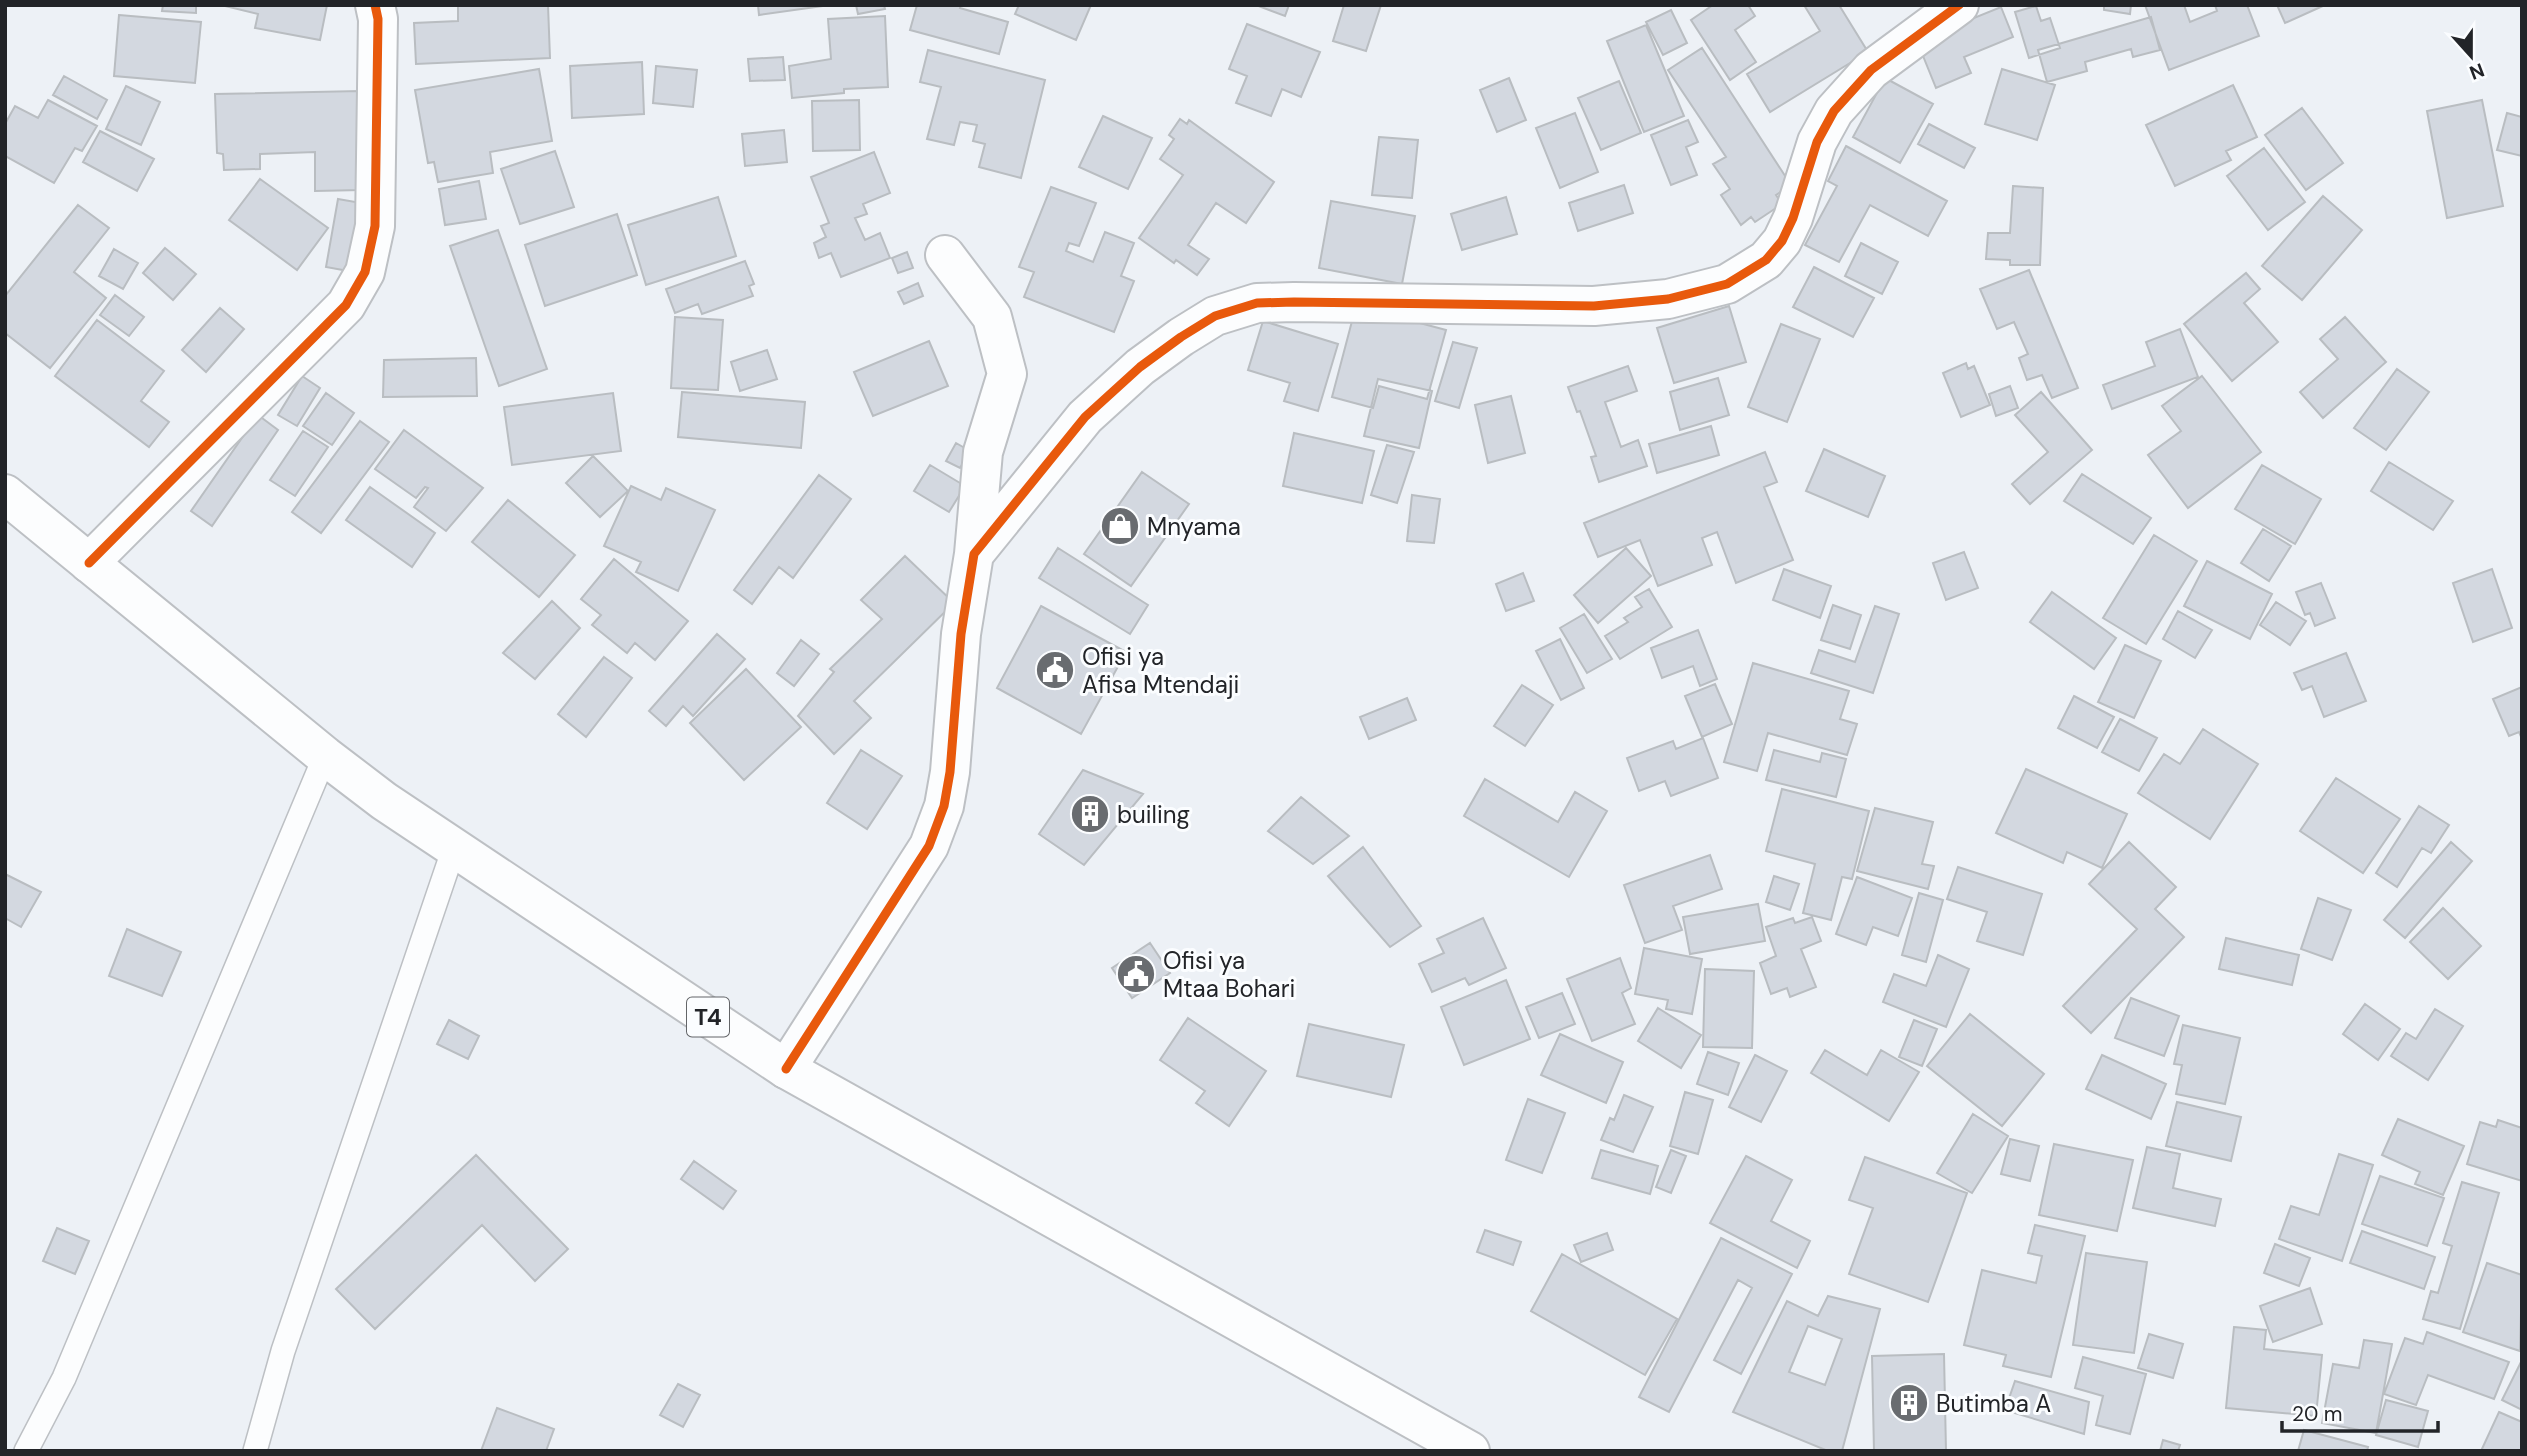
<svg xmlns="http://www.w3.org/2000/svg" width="2527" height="1456" viewBox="0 0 2527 1456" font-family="'DM Sans',sans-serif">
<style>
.building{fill:#d3d8e0;stroke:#b9bdc1;stroke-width:2;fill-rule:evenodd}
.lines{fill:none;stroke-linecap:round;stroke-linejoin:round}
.lane-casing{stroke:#bdc0c4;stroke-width:26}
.street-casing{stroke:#bdc0c4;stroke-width:42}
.highway-casing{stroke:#bdc0c4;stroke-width:42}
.lane{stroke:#fcfdfe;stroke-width:23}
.street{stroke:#fcfdfe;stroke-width:38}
.highway{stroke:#fcfdfe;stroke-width:38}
.cycleway-casing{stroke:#fbfdff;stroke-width:13}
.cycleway{stroke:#e8590c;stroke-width:9}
.labels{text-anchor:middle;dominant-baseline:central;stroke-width:6;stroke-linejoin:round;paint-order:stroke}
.shield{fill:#fbfdff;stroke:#636568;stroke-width:2}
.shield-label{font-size:23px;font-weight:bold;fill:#222428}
.poi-label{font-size:24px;fill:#222428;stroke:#fbfdff;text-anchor:start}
</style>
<rect width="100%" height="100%" fill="#edf1f6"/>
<path class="building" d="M163 5H196V13L162 11Z
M221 5H327L320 40 255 28 258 14Z
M458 5H548L550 58 416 64 414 23 458 21Z
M758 5H830L759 15Z
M856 5H884L885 9 858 14Z
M917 5H961L960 8 1008 22 999 54 910 30Z
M1019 5H1091L1076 40 1015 14Z
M1256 5H1289L1285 16Z
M1344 5H1381L1366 51 1333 41Z
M1713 5H1748L1755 16 1735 30 1756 62 1730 80 1691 20Z
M1804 5H1839L1868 52 1770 112 1747 74 1820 31Z
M2104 5H2131L2130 14 2104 10Z
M2145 5H2184L2190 22 2217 11 2215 5H2247L2259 36 2169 70Z
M2277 5H2325L2285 23Z
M2036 6 2041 21 2050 18 2060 48 2029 58 2015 12Z
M2001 7 2013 37 1964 57 1971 73 1936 88 1917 41Z
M1671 10 1687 43 1663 55 1646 22Z
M119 15 201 22 195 83 114 76Z
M885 16 888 87 844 89V93L792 98 789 66 831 59 828 19Z
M2151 17 2160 50 2133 57 2131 49 2085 62 2087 71 2047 82 2038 50Z
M1247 24 1320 52 1301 97 1282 89 1271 116 1236 103 1247 76 1229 69Z
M1646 25 1684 116 1644 132 1607 41Z
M1702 48 1791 185 1776 195 1782 204 1755 222 1751 217 1741 225 1721 195 1730 189 1713 164 1726 157 1668 70Z
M928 50 1045 80 1021 178 979 167 985 144 973 141 977 125 960 122 954 145 927 139 941 87 920 82Z
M783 57 785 80 750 81 748 59Z
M642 62 644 114 572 118 570 66Z
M656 66 697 70 693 107 653 103Z
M539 69 552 141 490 152 493 173 438 182 434 162 428 163 415 90Z
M2002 69 2055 85 2037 140 1985 124Z
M64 76 107 100 97 119 53 95Z
M1509 78 1526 120 1497 132 1480 90Z
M1885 78 1933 104 1900 163 1853 137Z
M1619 81 1641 133 1601 150 1578 98Z
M2233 85 2257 137 2226 151 2231 160 2175 186 2146 125Z
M126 86 160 102 141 145 106 129Z
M360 91 361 190 315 191V152L260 154V169L224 170 223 154 217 153 215 94Z
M48 100 97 126 82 151 75 148 54 183 5 156V124L15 106 38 118Z
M859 100 860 150 813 151 812 101Z
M2482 100 2503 206 2447 218 2427 111Z
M2302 108 2343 163 2306 190 2265 135Z
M1575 113 1598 172 1560 188 1536 128Z
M2507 113 2522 117V156L2497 150Z
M1103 116 1152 138 1128 189 1079 167Z
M1180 119 1187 124 1189 120 1274 182 1246 223 1216 203 1188 245 1209 259 1197 275 1176 260 1174 263 1139 238 1183 175 1160 159 1174 139 1169 135Z
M1688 120 1698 142 1686 147 1697 175 1671 185 1651 135Z
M1929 124 1975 148 1964 168 1918 144Z
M784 130 787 162 745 166 742 134Z
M100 131 154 159 137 191 83 162Z
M1379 137 1418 140 1412 198 1372 195Z
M1846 146 1947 201 1928 236 1870 205 1839 262 1805 245 1837 186 1828 181Z
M2264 148 2305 202 2268 230 2227 176Z
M555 151 574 207 520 224 501 169Z
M874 152 890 193 863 204 867 214 855 218 865 240 880 233 890 258 841 277 831 253 819 258 814 243 826 237 821 226 829 223 811 177Z
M260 179 328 228 297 270 229 220Z
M479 181 486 219 445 225 439 189Z
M1624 185 1633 213 1578 231 1569 203Z
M2013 186 2043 188 2040 265H2010V260L1986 259 1988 233H2010Z
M1051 187 1096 203 1079 246 1069 243 1066 251 1093 262 1105 232 1134 243 1121 276 1134 281 1114 332 1024 297 1034 272 1019 267Z
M2323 196 2362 230 2302 300 2262 266Z
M718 197 736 256 646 285 628 225Z
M1506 197 1517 234 1462 250 1451 214Z
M338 199 367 204 354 272 326 267Z
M1331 201 1415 216 1402 284 1319 268Z
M78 205 109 228 74 272 106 298 50 368 5 333V296Z
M617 214 637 275 545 306 525 245Z
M498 230 547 369 499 386 450 246Z
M1861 243 1898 262 1882 294 1845 276Z
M165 248 196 274 173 300 143 273Z
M114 249 138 263 123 289 99 276Z
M907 252 913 268 898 273 892 258Z
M745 261 754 284 749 286 753 296 702 314 698 304 675 313 666 289Z
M1814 267 1874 298 1853 337 1793 307Z
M2029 270 2078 388 2052 398 2042 375 2027 380 2019 358 2028 354 2014 322 1997 329 1980 289Z
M2246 273 2260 289 2244 303 2278 342 2232 381 2184 324Z
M918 283 923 296 904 304 898 292Z
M115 295 144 317 129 336 100 315Z
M1356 306 1446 330 1427 399 1379 386 1373 408 1332 397Z
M1729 306 1746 362 1674 383 1657 328Z
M220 308 244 329 206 372 182 350Z
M675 317 723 320 718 390 671 388Z
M2345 317 2386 362 2323 418 2300 392 2338 359 2320 339Z
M97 320 164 371 141 401 169 422 149 447 55 376Z
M1263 321 1338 344 1318 411 1284 401 1290 383 1248 370Z
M1781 324 1820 339 1787 422 1748 407Z
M2180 329 2198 377 2112 409 2103 385 2155 366 2146 342Z
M929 341 948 386 873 416 854 372Z
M1453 342 1477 348 1459 408 1435 401Z
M767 350 777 379 740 391 731 362Z
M476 358 477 396 383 397 384 360Z
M1966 363 1968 369 1974 366 1990 405 1961 417 1943 373Z
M1628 366 1637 391 1605 402 1621 447 1638 440 1647 466 1599 482 1591 457 1596 456 1580 411 1577 412 1568 387Z
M2397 369 2429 392 2386 450 2354 428Z
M302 376 320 388 297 426 278 415Z
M2202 376 2261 452 2188 508 2148 455 2181 431 2162 406Z
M1718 378 1729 415 1680 430 1670 392Z
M1378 379 1432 391 1419 448 1364 436Z
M2010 386 2018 408 1996 416 1989 394Z
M682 392 805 402 801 448 678 437Z
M2041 392 2092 450 2030 504 2012 484 2048 452 2015 415Z
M326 393 354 413 332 445 303 426Z
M613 393 621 451 512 465 504 407Z
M1511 396 1525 453 1488 463 1475 405Z
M258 415 278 430 212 526 191 511Z
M360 421 389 442 321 533 292 512Z
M1711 426 1719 455 1657 473 1649 444Z
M404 430 483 488 446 531 414 507 428 488 425 487 416 498 375 469Z
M303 431 328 447 295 496 270 480Z
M1294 433 1374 451 1362 503 1283 486Z
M956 443 970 451 960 468 946 461Z
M1387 445 1414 452 1397 503 1371 495Z
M1824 449 1885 476 1868 517 1806 491Z
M1765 452 1777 482 1764 487 1793 560 1736 583 1717 532 1702 538 1712 565 1658 586 1640 540 1598 557 1584 523Z
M593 456 628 491 600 517 566 483Z
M2389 462 2453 501 2433 530 2371 491Z
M930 465 965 486 949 512 914 491Z
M2262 465 2321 499 2295 544 2235 509Z
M1142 472 1189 504 1131 586 1084 554Z
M2082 474 2151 518 2133 544 2064 501Z
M819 475 851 499 793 578 779 567 752 604 734 590Z
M631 486 661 500 666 488 715 510 678 591 636 572 641 562 604 546Z
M370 487 435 533 412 567 346 520Z
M1412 495 1440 499 1434 543 1407 541Z
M508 500 575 555 539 597 472 542Z
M2263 529 2291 546 2269 581 2241 563Z
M2154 535 2197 561 2146 644 2103 618Z
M1058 548 1148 605 1130 634 1039 578Z
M1626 548 1651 576 1598 623 1574 595Z
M1964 552 1978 588 1946 600 1933 563Z
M905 556 954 603 854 701 871 718 834 754 798 716 834 672 830 669 882 619 861 600Z
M614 559 688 621 655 660 635 643 627 653 592 625 601 615 581 599Z
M2207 561 2272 594 2250 639 2184 606Z
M1784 569 1831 586 1820 618 1773 600Z
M2492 569 2512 628 2473 642 2453 583Z
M1523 573 1534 601 1506 611 1496 584Z
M2321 583 2335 618 2315 626 2310 613 2305 615 2296 592Z
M1649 589 1672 627 1620 659 1605 636 1628 622 1624 618 1642 607 1635 597Z
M2052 592 2116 638 2094 669 2030 622Z
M552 601 580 628 535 679 503 653Z
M2276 602 2306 621 2290 645 2260 625Z
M1833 605 1861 615 1850 649 1821 640Z
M1041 606 1126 652 1081 734 997 688Z
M1875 606 1899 614 1873 693 1811 673 1819 650 1855 662Z
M2178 611 2212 630 2195 658 2163 639Z
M1584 614 1612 659 1587 673 1560 628Z
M1698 630 1717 679 1700 686 1693 666 1662 678 1651 648Z
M717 634 745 659 693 716 683 706 666 726 649 711Z
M1560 639 1584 688 1561 700 1536 651Z
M801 640 819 654 794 686 777 673Z
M2125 645 2161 661 2134 718 2098 702Z
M2346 653 2366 701 2324 717 2312 686 2302 690 2294 673Z
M604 657 632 678 586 737 558 714Z
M1753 663 1849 691 1840 719 1857 724 1847 755 1768 733 1757 771 1724 762Z
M746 669 801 727 744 780 690 723Z
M1715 684 1732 724 1702 737 1685 696Z
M1522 685 1553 705 1525 746 1494 726Z
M2522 687V739L2519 732 2509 736 2493 699Z
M2074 696 2114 717 2097 748 2058 728Z
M1407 698 1416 720 1369 739 1360 717Z
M2120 719 2157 738 2139 771 2102 752Z
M2203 729 2258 764 2210 839 2138 793 2164 754 2180 764Z
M1703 738 1718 778 1671 796 1665 781 1639 791 1627 758 1673 741 1676 749Z
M861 750 902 776 867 829 827 803Z
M1774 750 1820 762 1822 753 1846 759 1836 797 1766 780Z
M2026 769 2127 814 2102 868 2067 852 2063 863 1996 833Z
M1083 770 1143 794 1084 865 1039 834Z
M2336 778 2400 819 2363 873 2300 831Z
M1485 779 1558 822 1575 792 1607 811 1569 877 1464 816Z
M1782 789 1869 811 1852 879 1842 877 1831 920 1803 913 1815 864 1766 851Z
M1301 797 1349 836 1313 864 1268 831Z
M2419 806 2449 825 2431 853 2422 848 2397 887 2376 873Z
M1875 808 1933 822 1922 864 1934 866 1928 889 1857 871Z
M2129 842 2176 887 2155 909 2184 937 2091 1033 2063 1006 2137 929 2089 884Z
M2451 842 2472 861 2405 938 2384 920Z
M1363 847 1421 926 1390 947 1328 876Z
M1710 855 1722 889 1673 906 1682 930 1645 943 1624 885Z
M1958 867 2042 894 2023 955 1977 941 1987 912 1947 899Z
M5 874 41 892 21 927 5 918Z
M1774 876 1799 884 1790 910 1766 902Z
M1857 877 1912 898 1898 936 1873 927 1866 945 1836 934Z
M1919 893 1943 900 1926 962 1902 955Z
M2318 898 2351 910 2332 960 2301 949Z
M1758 904 1765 941 1690 954 1683 917Z
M2443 908 2481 946 2448 979 2410 942Z
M1812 917 1821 941 1801 949 1816 987 1790 997 1787 988 1771 994 1760 963 1776 956 1766 927 1793 918 1795 923Z
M1483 918 1506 968 1469 985 1465 978 1432 992 1419 964 1444 953 1437 939Z
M127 929 181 952 162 996 109 976Z
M2226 938 2299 955 2292 985 2219 969Z
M1150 943 1170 973 1132 998 1112 968Z
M1644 948 1702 959 1692 1014 1666 1009 1668 1000 1635 994Z
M1938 955 1969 969 1946 1027 1883 1002 1894 974 1926 986Z
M1620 958 1631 988 1622 993 1635 1024 1592 1041 1567 979Z
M1705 969 1754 971 1752 1048 1703 1047Z
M1506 980 1530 1039 1464 1065 1441 1007Z
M1562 993 1575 1024 1539 1038 1526 1007Z
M2131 998 2179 1016 2164 1056 2115 1038Z
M2365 1004 2400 1029 2378 1060 2343 1034Z
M1658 1008 1701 1035 1681 1068 1638 1041Z
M2435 1009 2463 1026 2428 1080 2391 1056 2406 1033 2416 1039Z
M1970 1014 2044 1074 2002 1126 1927 1066Z
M1188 1018 1266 1071 1229 1126 1196 1103 1205 1091 1160 1060Z
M449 1020 479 1036 468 1059 437 1044Z
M1914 1020 1937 1029 1922 1066 1899 1057Z
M1309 1024 1404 1045 1391 1097 1297 1076Z
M2183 1025 2240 1038 2225 1104 2176 1094 2182 1065 2174 1064Z
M1560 1034 1623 1062 1606 1103 1541 1075Z
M1825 1050 1867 1075 1881 1050 1919 1072 1889 1121 1811 1073Z
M1708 1052 1739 1063 1728 1095 1697 1084Z
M1755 1055 1787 1071 1761 1122 1729 1107Z
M2102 1055 2166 1084 2151 1119 2086 1089Z
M1685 1092 1713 1100 1698 1154 1670 1146Z
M1624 1095 1653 1107 1633 1152 1601 1140 1610 1118 1614 1120Z
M1528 1099 1565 1113 1542 1173 1506 1160Z
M2177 1102 2241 1117 2231 1161 2166 1146Z
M1973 1114 2008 1136 1972 1193 1937 1173Z
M2398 1119 2464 1146 2443 1195 2415 1184 2420 1172 2382 1155Z
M2498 1120 2522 1128V1181L2467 1164 2480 1122 2496 1127Z
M2010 1139 2039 1146 2030 1181 2001 1174Z
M2054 1144 2133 1160 2117 1231 2039 1215Z
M2147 1147 2180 1154 2173 1188 2221 1199 2215 1226 2133 1208Z
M1601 1150 1658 1166 1650 1194 1592 1178Z
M1671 1150 1686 1156 1671 1193 1656 1187Z
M2339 1154 2373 1165 2342 1261 2279 1239 2291 1206 2319 1215Z
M476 1155 568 1249 535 1281 482 1225 375 1329 336 1289Z
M1746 1156 1792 1180 1771 1221 1810 1241 1797 1268 1710 1223Z
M1865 1157 1967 1193 1928 1302 1849 1274 1873 1208 1849 1200Z
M694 1161 736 1191 723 1209 681 1179Z
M2380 1176 2444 1198 2427 1246 2362 1224Z
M2462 1182 2499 1193 2460 1329 2423 1319 2431 1291 2438 1293 2452 1246 2443 1243Z
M2035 1225 2085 1236 2051 1377 2003 1366 2006 1355 1964 1345 1982 1270 2036 1283 2042 1256 2028 1253Z
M57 1228 89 1241 75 1274 43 1261Z
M1485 1230 1521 1242 1513 1265 1477 1252Z
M2362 1231 2435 1257 2424 1289 2350 1263Z
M1607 1233 1613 1250 1581 1262 1574 1245Z
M1721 1238 1792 1274 1741 1374 1714 1360 1752 1288 1738 1280 1669 1412 1639 1397Z
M2275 1244 2310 1258 2299 1286 2264 1273Z
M2086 1253 2147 1262 2134 1353 2073 1345Z
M1562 1254 1677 1319 1645 1375 1531 1311Z
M2487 1263 2522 1275 2520 1351 2463 1332Z
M2310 1288 2322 1324 2273 1342 2260 1306Z
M1828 1296 1880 1309 1842 1451H1828L1733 1412 1787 1301 1818 1316ZM1808 1326 1842 1339 1825 1385 1789 1372Z
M2234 1327 2266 1330 2264 1349 2322 1355 2316 1416 2226 1408Z
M2427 1332 2509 1362 2494 1399 2428 1375 2416 1405 2384 1394 2405 1338 2423 1344Z
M2149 1334 2183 1344 2173 1378 2138 1368Z
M2364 1340 2392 1344 2376 1433 2322 1423 2333 1364 2359 1368Z
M1944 1354 1946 1451H1874L1872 1356Z
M2083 1357 2146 1374 2130 1434 2096 1425 2103 1396 2075 1388Z
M2522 1360V1410L2502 1400Z
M2015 1381 2089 1402 2084 1434 2005 1410Z
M678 1384 700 1395 683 1427 660 1415Z
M2386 1400 2428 1411 2418 1447 2376 1435Z
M497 1408 554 1429 546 1451H481Z
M2499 1412 2522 1422V1451H2481Z
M2304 1430 2368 1447 2367 1451H2298Z
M2163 1440 2180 1445 2178 1451H2160Z"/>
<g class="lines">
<g class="lane-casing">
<path id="lane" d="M26 1451 64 1378 325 756
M255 1451 283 1351 454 848"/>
</g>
<g class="street-casing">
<path id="street" d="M945 255 992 317 1007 374 983 452 974 554
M89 563 346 305 365 272 375 226 378 19 375 5
M786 1069 929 846 944 806 950 772 961 634 974 554 1085 417 1140 367 1181 337 1215 316 1257 303 1294 302 1594 306 1668 299 1727 284 1766 260 1782 241 1793 218 1817 142 1834 111 1871 70 1959 5"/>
</g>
<g class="highway-casing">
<path id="highway" d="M5 494 325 756 384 801 786 1069 1470 1451"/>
</g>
<use href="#lane" class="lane"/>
<use href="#street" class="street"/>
<use href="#highway" class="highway"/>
<g class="cycleway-casing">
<path id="cycleway" d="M89 563 346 305 365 272 375 226 378 19 375 5
M786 1069 929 846 944 806 950 772 961 634 974 554 1085 417 1140 367 1181 337 1215 316 1257 303 1294 302 1594 306 1668 299 1727 284 1766 260 1782 241 1793 218 1817 142 1834 111 1871 70 1959 5"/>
</g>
<use href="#cycleway" class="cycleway"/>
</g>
<defs>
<g id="shop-disc" transform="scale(2.0125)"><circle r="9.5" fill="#696c70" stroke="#fbfdff"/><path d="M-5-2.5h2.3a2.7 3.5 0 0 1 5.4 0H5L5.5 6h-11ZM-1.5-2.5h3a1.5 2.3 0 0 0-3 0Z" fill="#fff"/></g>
<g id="civic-disc" transform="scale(2.0125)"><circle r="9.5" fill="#696c70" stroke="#fbfdff"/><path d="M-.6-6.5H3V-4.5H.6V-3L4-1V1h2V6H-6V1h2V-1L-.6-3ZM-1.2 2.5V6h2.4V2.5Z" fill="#fff"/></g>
<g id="building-disc" transform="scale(2.0125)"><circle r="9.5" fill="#696c70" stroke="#fbfdff"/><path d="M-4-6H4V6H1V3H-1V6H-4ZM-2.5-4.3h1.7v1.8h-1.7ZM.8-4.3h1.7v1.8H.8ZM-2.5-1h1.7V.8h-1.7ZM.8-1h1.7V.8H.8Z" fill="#fff"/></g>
</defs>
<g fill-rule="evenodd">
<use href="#shop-disc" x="1120" y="526"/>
<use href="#civic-disc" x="1055" y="670"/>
<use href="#building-disc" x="1090" y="814"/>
<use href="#civic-disc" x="1136" y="974"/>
<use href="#building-disc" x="1909" y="1403"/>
</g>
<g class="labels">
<rect class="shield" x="687" y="997.5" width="42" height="39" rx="5"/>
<g class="shield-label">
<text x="708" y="1017">T4</text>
</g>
<g class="poi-label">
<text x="1147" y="526">Mnyama</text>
<text x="1082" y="656">Ofisi ya<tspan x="1082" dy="28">Afisa Mtendaji</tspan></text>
<text x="1117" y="814">builing</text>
<text x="1163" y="960">Ofisi ya<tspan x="1163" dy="28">Mtaa Bohari</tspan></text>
<text x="1936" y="1403">Butimba A</text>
</g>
</g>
<rect width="2527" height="1456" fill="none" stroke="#222428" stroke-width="14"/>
<g transform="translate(2471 56) rotate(159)" stroke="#fbfdff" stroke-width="5" paint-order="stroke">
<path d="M0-5L12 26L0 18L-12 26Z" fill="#222428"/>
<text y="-10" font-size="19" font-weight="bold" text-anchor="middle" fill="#222428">N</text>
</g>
<path d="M2282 1421v10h156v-10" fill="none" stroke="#222428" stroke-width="3.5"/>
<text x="2292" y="1421" font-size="21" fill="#222428" stroke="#fbfdff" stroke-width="5" paint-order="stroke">20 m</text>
</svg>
